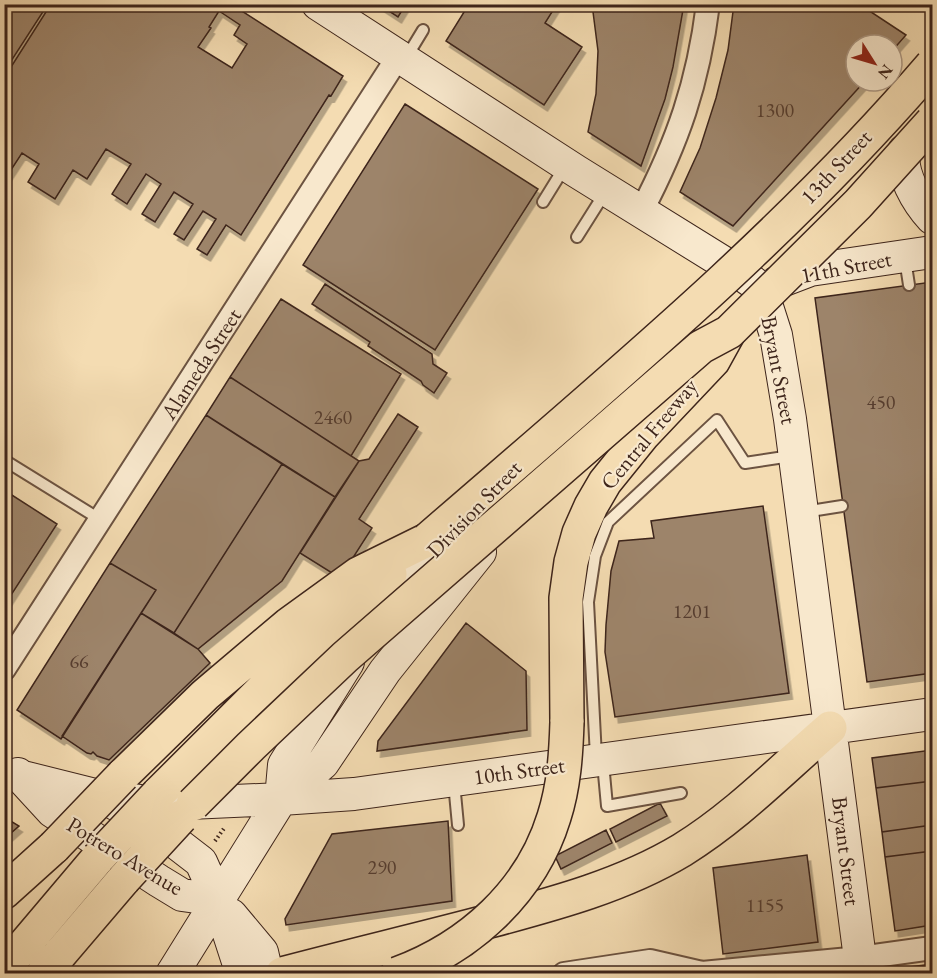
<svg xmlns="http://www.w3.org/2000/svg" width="937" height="978" viewBox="0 0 937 978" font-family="'EB Garamond',serif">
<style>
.building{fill:#9d846a;stroke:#3e251b;stroke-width:1.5;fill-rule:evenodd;filter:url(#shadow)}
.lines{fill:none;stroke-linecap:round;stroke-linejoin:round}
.lane-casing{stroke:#6c5341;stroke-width:14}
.street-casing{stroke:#6c5341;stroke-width:26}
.secondary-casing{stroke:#3e251b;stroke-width:34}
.highway-casing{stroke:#3e251b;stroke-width:36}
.path{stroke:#3e251b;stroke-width:4;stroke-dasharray:1.5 3;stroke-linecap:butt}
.lane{stroke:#f8e8cd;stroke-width:10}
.street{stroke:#f8e8cd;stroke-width:22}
.secondary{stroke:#f8e8cd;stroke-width:32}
.highway{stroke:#f4dcb2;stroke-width:33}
.highway-bridge-casing{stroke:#3e251b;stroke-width:36;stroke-linecap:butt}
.highway-bridge{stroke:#f4dcb2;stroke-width:33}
.labels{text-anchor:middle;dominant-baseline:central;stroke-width:4.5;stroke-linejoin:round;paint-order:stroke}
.number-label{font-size:20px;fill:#563d2f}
.street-label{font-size:22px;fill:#3e251b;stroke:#f8e8cd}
</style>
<defs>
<filter id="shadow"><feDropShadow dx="3.5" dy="6" stdDeviation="0" flood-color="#0004"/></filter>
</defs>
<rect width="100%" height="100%" fill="#f4dcb2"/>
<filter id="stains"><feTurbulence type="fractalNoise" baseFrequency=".00333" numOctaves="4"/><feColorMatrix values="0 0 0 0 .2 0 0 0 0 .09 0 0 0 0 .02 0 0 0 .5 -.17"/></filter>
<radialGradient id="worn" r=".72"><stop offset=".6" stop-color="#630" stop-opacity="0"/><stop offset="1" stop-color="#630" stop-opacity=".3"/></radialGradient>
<path class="building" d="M4 4H48L4 72Z
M51 4H231L343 76 331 96 329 95 241 235 226 225 207 255 197 249 216 219 203 211 184 240 174 234 193 204 174 192 155 222 142 214 161 184 146 174 127 204 112 194 131 164 106 149 87 179 73 170 55 199 28 182 39 164 22 153 7 176 4 175V78ZM219 11 240 25 234 35 247 44 232 68 198 47 211 28 209 27Z
M378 4H406L398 17Z
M469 4H557L545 23 582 47 544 105 446 41Z
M592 4H684L673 67 665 99 641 166 588 132 596 94 598 51Z
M734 4H859L906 35 892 51V45H856V81H865L733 226 680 192 700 148 716 98 728 50Z
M405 104 538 189 435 350 303 265Z
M932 282V673L867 682 815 298Z
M325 284 432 354 433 364 447 373 434 393 423 385 421 381 368 346 370 342 312 304Z
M281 299 401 374 351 456 230 377Z
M230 377 359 461 335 497 206 415Z
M398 414 418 427 359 519 372 528 340 578 300 553 359 461 369 459Z
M206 415 282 464 174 633 141 613 156 590 110 563Z
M282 464 335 497 282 581 198 649 174 633Z
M4 490 57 524 4 606Z
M763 506 789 693 615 717 605 652 606 625 611 571 619 541 654 538 651 521Z
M110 563 156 590 61 739 17 710Z
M141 613 198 649 210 663 109 760 97 756 93 752 91 754 87 753 62 736Z
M466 623 526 671 527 730 377 751 378 741Z
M932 750V781L876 788 872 758Z
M932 781V825L882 832 876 788Z
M660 803 667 816 616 842 610 829Z
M4 817 19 826 4 839Z
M448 821 452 901 286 925 285 919 332 834Z
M932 825V851L885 857 882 832Z
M606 830 612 843 561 869 555 856Z
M932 851V925L895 931 885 857Z
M807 855 818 942 723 954 713 868Z
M932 964V974H903L902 968Z"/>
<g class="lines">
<g class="lane-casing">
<path id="lane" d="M406 58 423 30
M543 202 564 168
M577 237 606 191
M905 259 909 285
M4 460 101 520
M804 512 842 506
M596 757 588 602 595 556 608 522 717 420 745 463 791 456
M603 763 607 806 681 793
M454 783 458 825"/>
</g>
<g class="street-casing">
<path id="street" d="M641 212C678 141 698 84 708 4
M4 669 398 57
M564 974 650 961 702 973 860 958 932 948"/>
</g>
<g class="secondary-casing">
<path id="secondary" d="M318 4 576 171 734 269 761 288 776 335 790 419 862 974
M904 151C900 173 917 202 932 218
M776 283 810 270 932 252
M380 617 405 583 452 527
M18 774 52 811 159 881 182 895 218 900
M23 777 103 797 153 825 201 862 218 900 242 974
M103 797 167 804 281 799 354 794 932 714
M281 799 284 765 348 662
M231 915 262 952 267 974
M172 974 281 799 323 763 385 671 480 552"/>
</g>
<g class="highway-casing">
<path id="highway" d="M567 722 566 598 571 562 579 533 591 506 605 482 643 435 713 361 729 332
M123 775 205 695 289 624 358 574 427 540
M158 794 275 677 390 574
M4 892 54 847
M4 969 98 858
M43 974 124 879
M282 974C350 956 418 940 486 922 553 904 622 886 682 850 737 816 781 770 830 728"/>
</g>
<path class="path" d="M215 841 225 827"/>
<use href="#lane" class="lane"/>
<use href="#street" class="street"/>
<use href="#secondary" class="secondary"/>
<use href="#highway" class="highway"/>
<g class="highway-bridge-casing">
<path id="highway-bridge" d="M427 540C602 388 781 241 932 65
M193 804 251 746 345 657 701 347 729 332 858 204 932 122
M54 847 123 775
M98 858 158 794
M124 879 181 817
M397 974C470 947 531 892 554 817 564 786 566 754 567 722"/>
</g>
<use href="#highway-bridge" class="highway-bridge"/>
</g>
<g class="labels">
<g class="number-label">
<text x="775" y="110">1300</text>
<text x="881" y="402">450</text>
<text x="333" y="417">2460</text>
<text x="692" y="611">1201</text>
<text x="79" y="661">66</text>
<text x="382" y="867">290</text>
<text x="765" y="905">1155</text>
</g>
<g class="street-label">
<text transform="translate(836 167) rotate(-47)">13th Street</text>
<text transform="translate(846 267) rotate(-11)">11th Street</text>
<text transform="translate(201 364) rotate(-57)">Alameda Street</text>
<text transform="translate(779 370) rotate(79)">Bryant Street</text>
<text transform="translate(649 434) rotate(-50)">Central Freeway</text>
<text transform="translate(474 509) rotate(-46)">Division Street</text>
<text transform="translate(519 771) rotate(-8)">10th Street</text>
<text transform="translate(846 851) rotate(83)">Bryant Street</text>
<text transform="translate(125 856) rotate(31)">Potrero Avenue</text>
</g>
</g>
<rect width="937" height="978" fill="none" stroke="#f4dcb2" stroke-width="24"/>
<rect x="6" y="6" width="925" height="966" fill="none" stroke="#3e251b" stroke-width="3"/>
<rect x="12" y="12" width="913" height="954" fill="none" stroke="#3e251b" stroke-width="1.5"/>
<g transform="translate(874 63) rotate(127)"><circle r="28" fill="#f8e8cd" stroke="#ae9a86" stroke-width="1.5"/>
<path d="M0-4.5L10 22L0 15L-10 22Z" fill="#8f2418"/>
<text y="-9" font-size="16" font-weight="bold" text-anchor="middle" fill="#3e251b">N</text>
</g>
<rect width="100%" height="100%" filter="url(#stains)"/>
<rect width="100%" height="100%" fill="url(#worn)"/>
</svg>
